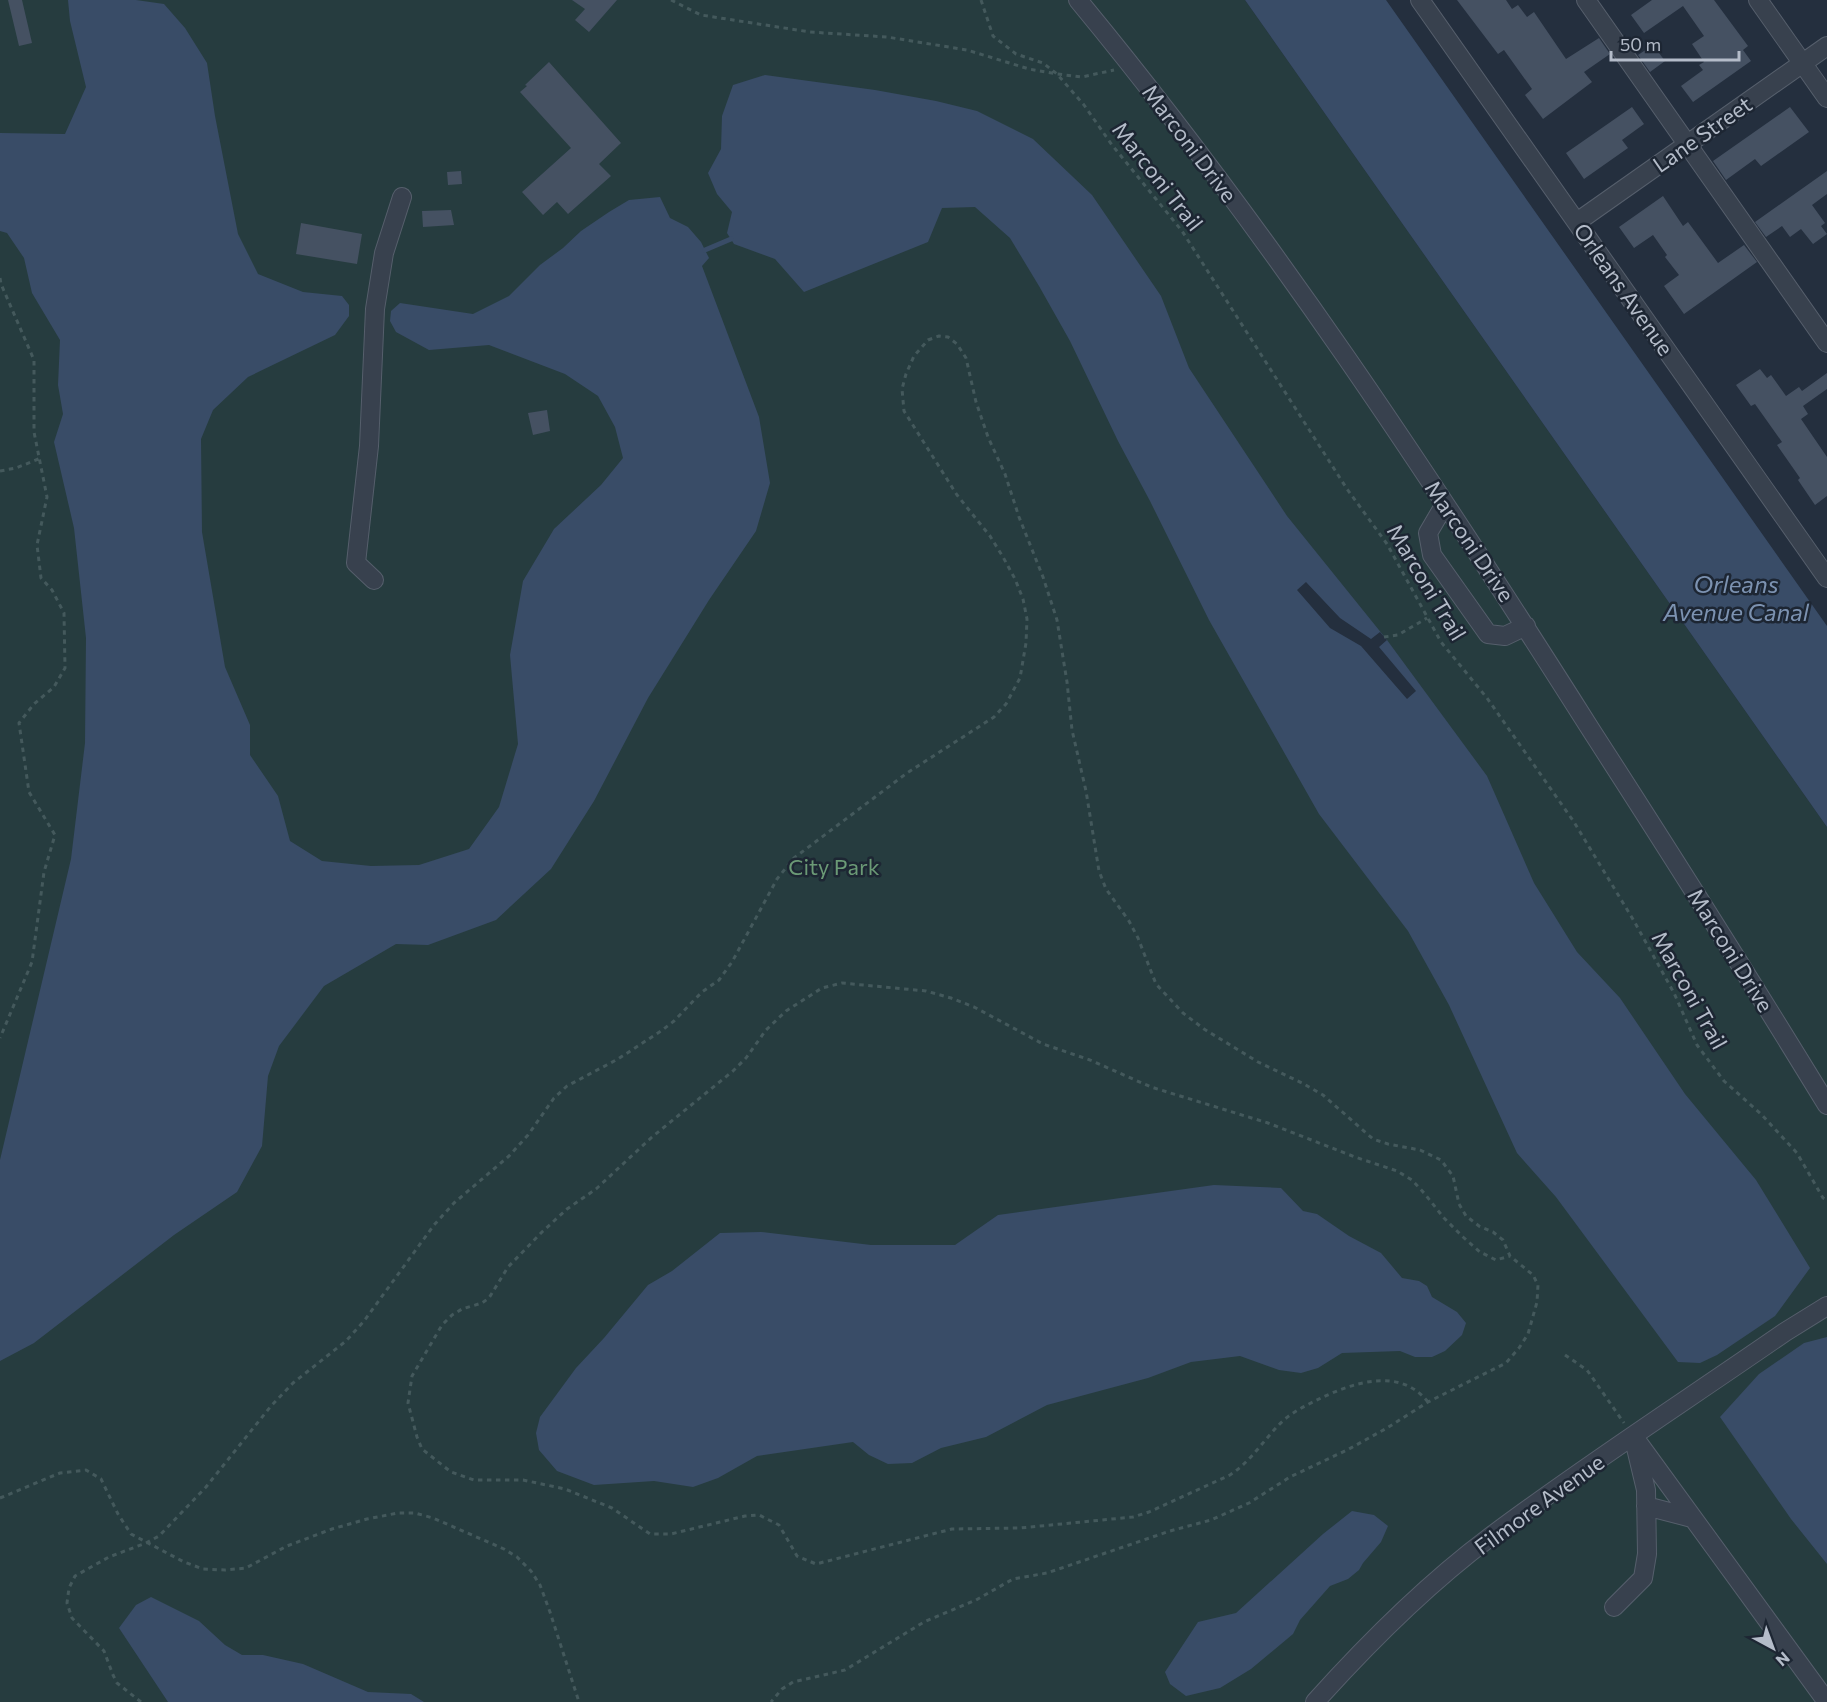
<svg xmlns="http://www.w3.org/2000/svg" width="1827" height="1702" viewBox="0 0 1827 1702" font-family="Commissioner,sans-serif">
<style>
.green{fill:#263c3f}
.water{fill:#394c67}
.pier{fill:#242f3e}
.lines{fill:none;stroke-linecap:round;stroke-linejoin:round}
.stream{stroke:#394c67;stroke-width:5}
.building{fill:#455162}
.minor-casing{stroke:#565f6c;stroke-width:20}
.path{stroke:#44595c;stroke-width:3;stroke-dasharray:4.5 4.5;stroke-linecap:butt}
.minor{stroke:#38414e;stroke-width:18}
.labels{text-anchor:middle;dominant-baseline:central;stroke-width:5;stroke-linejoin:round;paint-order:stroke}
.street-label{font-size:22px;fill:#b4bcc9;stroke:#1d2633}
.park-label{font-size:22px;fill:#6b9a76;stroke:#1d2633}
.water-label{font-size:24px;font-style:italic;fill:#7c92b1;stroke:#1d2633}
</style>
<rect width="100%" height="100%" fill="#242f3e"/>
<path class="green" d="M0 0H1245L1827 827V1702H0Z"/>
<path class="water" d="M68 0H136L164 4 185 28 207 63 215 116 238 234 258 274 303 292 342 296 349 305V316L335 335 248 377 213 410 201 439 202 532 225 667 250 725V755L278 796 290 841 322 861 371 866 419 865 469 849 499 807 518 744 510 655 523 581 554 529 601 485 623 458 615 427 598 396 565 374 489 345 429 350 396 332 390 321 391 311 400 303 473 314 509 296 540 265 563 248 581 231 609 212 629 200 660 197 670 218 688 227 701 242 709 258 702 266 759 417 770 483 756 531 709 600 648 698 594 801 551 869 496 920 428 945 396 944 324 986 279 1046 268 1076 262 1146 237 1192 174 1235 34 1343 0 1361V1160L71 859 85 743 86 638 74 528 54 442 63 414 58 385 60 340 32 293 24 258 7 233 0 231V133L65 134 86 87 70 21Z
M1245 0H1386L1827 626V827Z
M765 75 875 90 936 101 977 111 1033 139 1092 195 1161 296 1189 368 1287 516 1387 640 1487 776 1534 883 1577 952 1620 998 1685 1094 1756 1180 1810 1268 1775 1316 1717 1355 1700 1363 1678 1362 1556 1197 1517 1153 1449 1005 1408 931 1319 814 1209 620 1150 501 1118 441 1070 341 1039 286 1010 238 975 207 942 208 928 242 804 292 775 259 734 244 727 233 732 212 717 194 708 173 721 149 722 116 733 85Z
M1214 1185 1281 1188 1303 1211 1317 1214 1349 1236 1381 1253 1402 1278 1419 1281 1427 1286 1432 1297 1457 1312 1466 1323 1462 1335 1445 1351 1432 1357H1415L1400 1351 1342 1353 1318 1368 1301 1373 1279 1370 1240 1356 1191 1362 1148 1378 1047 1405 986 1437 941 1448 912 1463 888 1464 869 1455 853 1442 757 1456 718 1478 693 1487 654 1481 594 1485 557 1471 539 1450 536 1433 540 1417 576 1368 604 1338 648 1285 672 1271 720 1233 761 1232 871 1245H955L998 1215Z
M1827 1337V1564L1791 1519 1720 1417 1759 1374 1804 1343Z
M1352 1511 1374 1515 1388 1526 1381 1542 1363 1563 1359 1570 1348 1579 1330 1586 1300 1620 1293 1634 1251 1669 1220 1688 1186 1696 1170 1684 1165 1672 1198 1622 1236 1613 1323 1534Z
M151 1597 199 1621 225 1645 242 1655H263L303 1664 368 1692 411 1694 424 1702H168L119 1628 136 1605Z"/>
<path class="pier" d="M1306 582 1340 618 1371 639 1380 632 1387 640 1379 647 1416 691 1407 699 1361 646 1330 628 1297 590Z"/>
<g class="lines">
<path class="stream" d="M705 250 731 239"/>
</g>
<path class="building" d="M8 0H22L32 43 19 46Z
M572 0H617L589 32 575 20 585 9Z
M1457 0H1506L1512 9 1518 5 1527 17 1534 12 1566 59 1599 38 1610 54 1584 72 1592 82 1543 119 1525 95 1532 89 1504 50 1498 54Z
M1652 0H1714L1748 46 1743 50 1751 61 1693 102 1681 86 1703 70 1699 65 1704 62 1692 44 1704 36 1683 6 1644 33 1631 15Z
M1653 45 1665 61 1650 72 1638 55Z
M549 62 621 143 599 164 611 176 568 214 557 202 543 215 522 192 571 148 520 92 527 86 525 85Z
M1632 107 1644 124 1622 140 1628 148 1584 179 1566 153Z
M1790 107 1809 132 1761 166 1755 159 1726 180 1713 161Z
M461 171 462 184 448 185 447 172Z
M1827 171V194L1812 205 1825 223 1821 226 1827 234 1813 244 1801 229 1790 237 1782 226 1766 237 1755 222Z
M1663 196 1683 226 1688 222 1718 263 1744 245 1757 262 1684 314 1664 286 1679 275 1665 257 1667 255 1653 235 1634 248 1619 227Z
M451 210 454 225 423 227 422 211Z
M301 223 362 234 357 264 296 254Z
M1760 369 1767 378 1771 375 1786 396 1799 387 1802 391 1827 373V389L1803 406 1808 414 1801 419 1827 457V496L1815 505 1798 480 1800 478 1777 445 1782 442 1755 404 1751 406 1736 385Z
M547 410 550 431 533 435 528 413Z"/>
<g class="lines">
<g class="minor-casing">
<path id="minor" d="M1078 0C1268 230 1432 479 1591 730 1671 854 1750 979 1827 1105
M1420 0 1827 578
M1586 0 1827 343
M1758 0 1827 98
M1577 222 1827 46
M1445 504 1428 533 1432 555 1488 634 1505 636 1526 626
M374 580 356 563 369 446 375 309 384 253 402 197
M1634 1437 1827 1702
M1646 1506 1692 1518
M1614 1607 1643 1578 1647 1554 1646 1490 1635 1444
M1315 1702C1368 1643 1426 1585 1490 1537 1586 1465 1687 1400 1785 1332L1827 1306"/>
</g>
<path class="path" d="M671 0 701 15 810 32 887 37 967 50 1029 69 1057 74 1082 77 1114 70
M981 0 993 36 1016 54 1043 63 1057 74 1084 105 1112 145 1182 231 1347 489 1387 544 1441 642 1487 698 1574 822 1634 921 1674 993 1697 1045 1724 1081 1761 1114 1797 1153 1823 1198 1827 1200
M0 278 1 284 34 360V432L47 497 37 545 41 578 52 590 64 613 65 668 54 687 34 704 19 723 29 792 55 835 44 872 32 962 0 1038
M0 471 16 468 41 458
M1384 637 1398 635 1427 618
M1565 1355 1587 1370 1624 1423
M1428 1402C1400 1367 1355 1382 1321 1398 1309 1404 1296 1410 1285 1419 1265 1437 1253 1460 1230 1475L1149 1512 1133 1517 1020 1528 952 1529 816 1564 797 1556 779 1525 759 1515 745 1516 671 1534H650L612 1508 565 1489 523 1480H474L451 1472 422 1449 417 1437 408 1403 412 1376 442 1325 452 1315 462 1309 482 1303 489 1298 508 1267 542 1232 567 1209 596 1189 652 1137 733 1071 746 1058 766 1030 786 1011 822 988 842 983 926 991 951 998 974 1007 1043 1044 1090 1060 1151 1087 1268 1123 1355 1157 1397 1171 1412 1180 1424 1193 1444 1218 1463 1237 1480 1252 1496 1260 1510 1256
M0 1498 60 1473 86 1470 101 1479 118 1514 131 1534 184 1562 203 1569 225 1570 246 1568 287 1546 332 1529 367 1519 398 1513H415L433 1518 504 1549 517 1557 531 1571 540 1585 550 1612 579 1702
M141 1702 117 1683 113 1675 104 1651 72 1618 67 1603 69 1588 75 1576 109 1557 146 1543 159 1536 206 1487 271 1406 293 1383 346 1341 364 1321 434 1225 454 1203 509 1156 528 1135 554 1098 567 1086 618 1059 661 1031 674 1021 702 992 719 980 732 962 777 879 794 858 907 773 994 717 1006 704 1020 678 1026 643 1027 619 1023 599 1015 579 1003 557 990 536 957 495 904 411 902 389 906 374 914 356 928 340 939 336 948 337 957 344 966 358 976 402 988 437 1005 474 1019 517 1043 577 1057 620 1067 682 1072 730 1086 791 1099 871 1106 889 1129 921 1138 938 1156 984 1183 1013 1204 1029 1258 1062 1302 1083 1323 1095 1373 1139 1388 1144 1420 1150 1441 1160 1453 1176 1459 1204 1466 1216 1479 1226 1493 1232 1503 1240 1510 1256 1533 1275 1538 1285 1537 1302 1528 1334 1519 1348 1506 1363 1428 1402 1387 1428 1349 1449 1290 1477 1249 1503 1211 1520 1170 1531 1047 1573 1013 1579 976 1600 924 1622 845 1670 793 1682 782 1689 771 1702"/>
<use href="#minor" class="minor"/>
</g>
<g class="labels">
<g class="street-label">
<text transform="translate(1702 134) rotate(-35)">Lane Street</text>
<text transform="translate(1190 143) rotate(53)">Marconi Drive</text>
<text transform="translate(1158 176) rotate(52)">Marconi Trail</text>
<text transform="translate(1624 289) rotate(55)">Orleans Avenue</text>
<text transform="translate(1470 541) rotate(56)">Marconi Drive</text>
<text transform="translate(1427 582) rotate(59)">Marconi Trail</text>
<text transform="translate(1731 950) rotate(58)">Marconi Drive</text>
<text transform="translate(1690 990) rotate(61)">Marconi Trail</text>
<text transform="translate(1539 1504) rotate(-36)">Filmore Avenue</text>
</g>
<g class="park-label">
<text x="834" y="866">City Park</text>
</g>
<g class="water-label">
<text x="1736" y="583">Orleans<tspan x="1736" dy="28">Avenue Canal</tspan></text>
</g>
</g>
<g transform="translate(1773 1648) rotate(139)" stroke="#1d2633" stroke-width="4.5" paint-order="stroke">
<path d="M0-4.5L10 22L0 15L-10 22Z" fill="#b4bcc9"/>
<text y="-9" font-size="16" font-weight="bold" text-anchor="middle" fill="#b4bcc9">N</text>
</g>
<path d="M1611 51v9h128v-9" fill="none" stroke="#b4bcc9" stroke-width="3"/>
<text x="1620" y="51" font-size="18" fill="#b4bcc9" stroke="#1d2633" stroke-width="4.5" paint-order="stroke">50 m</text>
</svg>
